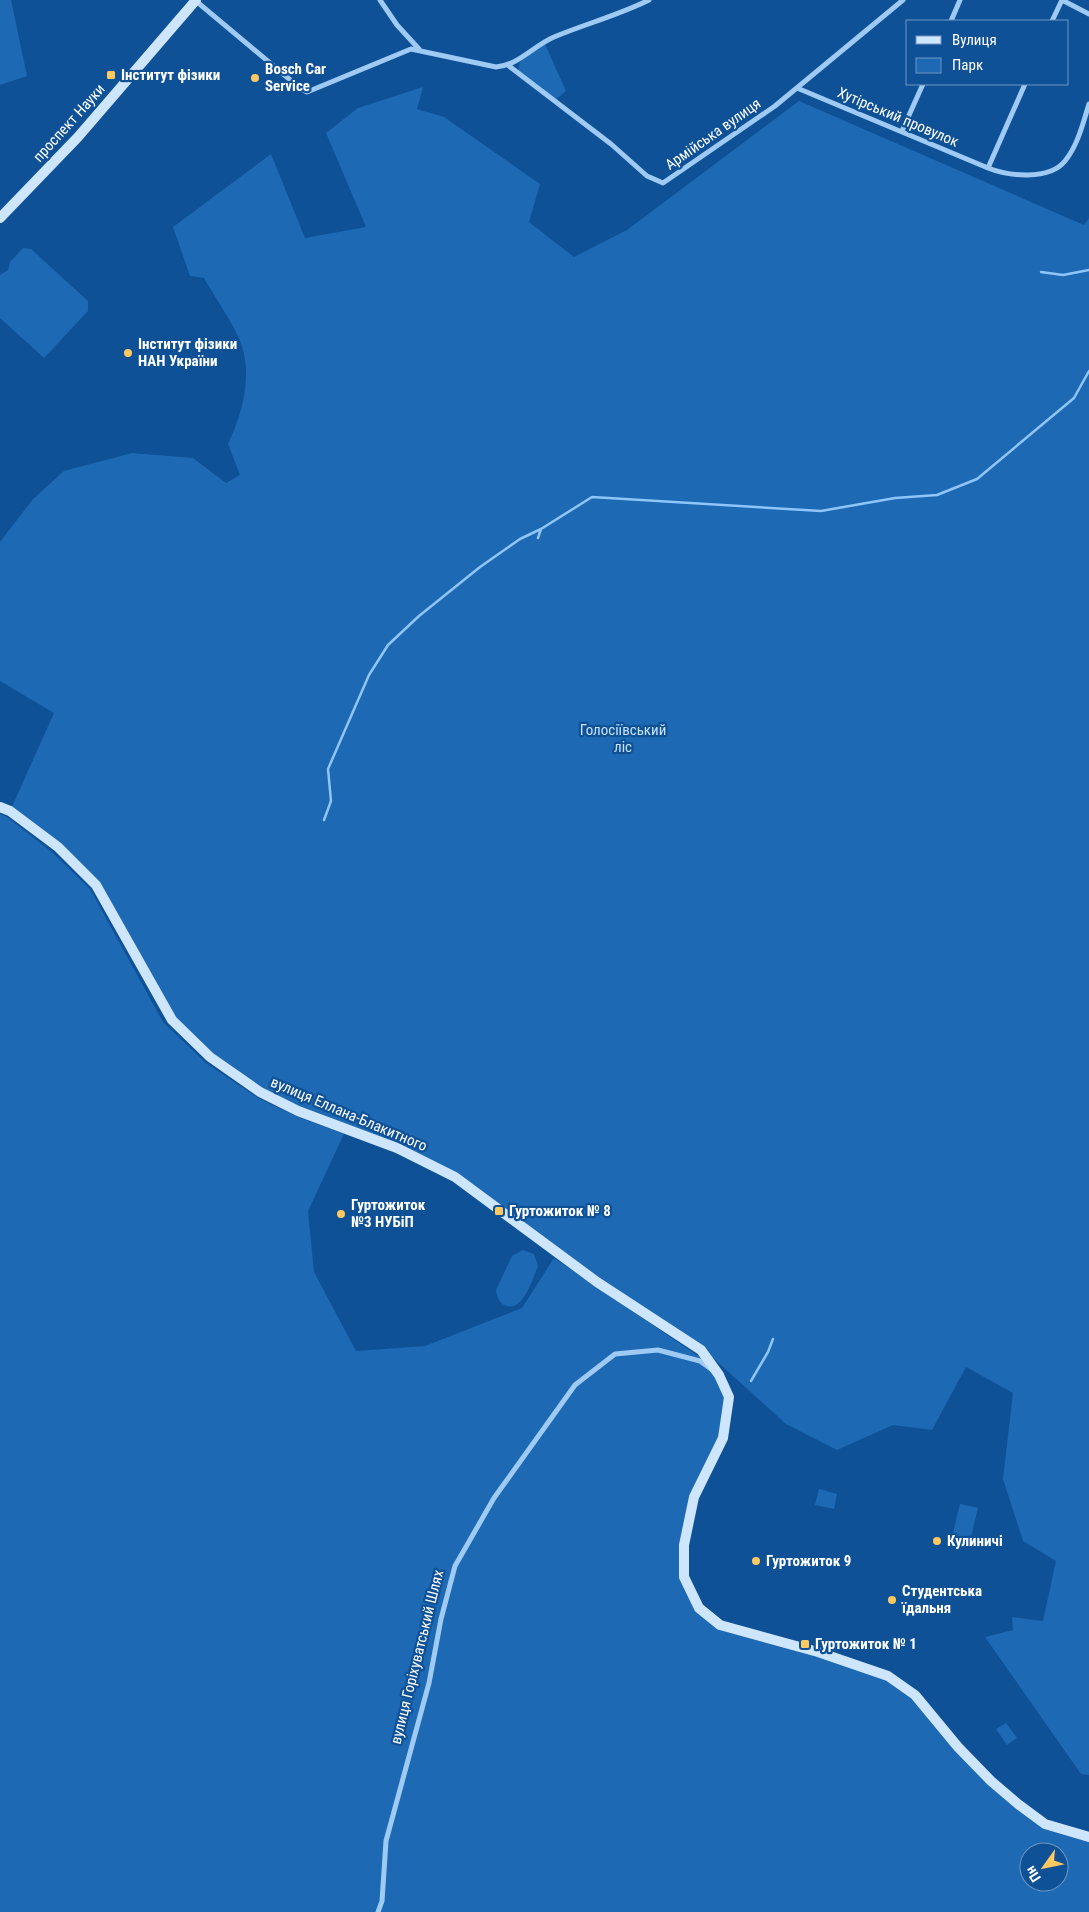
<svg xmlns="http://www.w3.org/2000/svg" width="1089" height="1912" viewBox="0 0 1089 1912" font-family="'Roboto Condensed',sans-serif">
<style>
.green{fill:#1d69b4;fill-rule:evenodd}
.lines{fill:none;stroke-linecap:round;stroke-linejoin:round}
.stream{stroke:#8fc5f8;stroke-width:2.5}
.street{stroke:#9ecaf4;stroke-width:5}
.secondary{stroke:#cde5fd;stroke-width:10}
.poi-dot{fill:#ffc961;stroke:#0f5196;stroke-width:2}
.labels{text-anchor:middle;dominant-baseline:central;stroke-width:4.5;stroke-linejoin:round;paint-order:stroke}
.poi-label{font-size:15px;font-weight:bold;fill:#fff;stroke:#0f5196;text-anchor:start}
.street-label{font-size:15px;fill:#fff;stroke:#0f5196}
.park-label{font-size:15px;fill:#c6e2fe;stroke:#0f5196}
</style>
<rect width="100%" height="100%" fill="#0f5196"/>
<path class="green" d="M0 0H11L27 76 0 85Z
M544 42 566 91 555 100 518 73 520 60Z
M423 87 417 109 444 117 540 184 529 222 574 257 627 230 799 101 1084 225 1089 218V1775L1081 1774 985 1637 1013 1630 1012 1617 1043 1621 1056 1561 1023 1541 1003 1479 1013 1393 966 1367 932 1430 893 1425 837 1450 786 1424 702 1348 559 1250 456 1175 262 1090 211 1054 173 1019 98 884 11 809 54 713 0 681V542L33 499 64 471 132 453 193 458 226 483 240 475 228 444C242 414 252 379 242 346 237 329 214 296 204 278L190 276 173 227 271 154 305 238 366 227 326 133 358 108Z
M23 248 31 249 88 301V311L44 358 0 318V275L8 270 10 262Z
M0 814 7 817 53 853 90 889 163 1022 206 1063 258 1098 298 1117 344 1134 308 1211 314 1272 356 1351 425 1346 522 1308 554 1258 707 1362 726 1397 720 1436 680 1544 696 1610 751 1638 818 1656 886 1679 913 1698 1016 1806 1089 1840V1912H0ZM1029 1852H1059V1882H1029Z
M523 1250 534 1254 538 1266C533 1277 524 1311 507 1306 499 1304 497 1297 496 1290L512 1256Z
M819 1489 837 1494 834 1509 815 1505Z
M960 1504 978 1508 970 1541 952 1537Z
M1006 1723 1017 1738 1007 1745 996 1729Z"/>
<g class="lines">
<path class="stream" d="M1041 272 1063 275 1089 270
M538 538 541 529
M324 820 331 801 328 769 369 675 388 645 419 616 480 567 520 539 541 529 592 497 821 511 895 498 937 495 977 479 1074 398 1089 371
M751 1381 768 1352 773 1339"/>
<path class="street" d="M380 0 397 25 419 49
M1062 0 1089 14
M196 1 301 89 307 92 411 49 496 67C519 65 533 46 554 37 585 24 619 15 649 0
M951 21 960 0
M1052 21 1062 0
M509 66 611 144 647 176 663 183 775 106 903 0
M797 88 988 168C1008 176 1049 181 1065 161 1078 145 1083 123 1089 104
M902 131 923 84
M988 168 1025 84
M378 1912 382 1901 386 1841 429 1683 441 1619 455 1566 494 1498 575 1385 615 1354 658 1350 700 1361 711 1369"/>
<path class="secondary" d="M0 218 78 137 196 0
M0 807 10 811 58 847 96 885 172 1020 210 1057 260 1092 298 1111 397 1148 455 1177 597 1282 701 1350 719 1375 729 1397 723 1438 694 1497 684 1545V1577L699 1608 720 1625 818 1652 888 1676 915 1695 958 1747 991 1781 1018 1804 1045 1824 1089 1837"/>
</g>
<g class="poi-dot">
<rect x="106" y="70" width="10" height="10" rx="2.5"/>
<circle cx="255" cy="78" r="5"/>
<circle cx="128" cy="353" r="5"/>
<rect x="494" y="1206" width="10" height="10" rx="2.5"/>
<circle cx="341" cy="1214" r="5"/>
<circle cx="937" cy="1541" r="5"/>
<circle cx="756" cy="1561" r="5"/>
<circle cx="892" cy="1600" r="5"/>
<rect x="800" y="1639" width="10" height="10" rx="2.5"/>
</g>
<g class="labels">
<g class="poi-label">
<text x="265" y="69">Bosch Car<tspan x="265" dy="17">Service</tspan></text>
<text x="121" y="75">Інститут фізики</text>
<text x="138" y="344">Інститут фізики<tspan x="138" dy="17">НАН України</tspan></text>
<text x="351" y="1205">Гуртожиток<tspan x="351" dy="17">№3 НУБіП</tspan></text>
<text x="509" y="1211">Гуртожиток № 8</text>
<text x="947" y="1541">Кулиничі</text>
<text x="766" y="1561">Гуртожиток 9</text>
<text x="902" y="1591">Студентська<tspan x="902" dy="17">їдальня</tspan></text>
<text x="815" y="1644">Гуртожиток № 1</text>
</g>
<g class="street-label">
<text transform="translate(898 117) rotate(23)">Хутірський провулок</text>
<text transform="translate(69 123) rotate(-48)">проспект Науки</text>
<text transform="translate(713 134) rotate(-35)">Армійська вулиця</text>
<text transform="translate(349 1114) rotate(23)">вулиця Еллана-Блакитного</text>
<text transform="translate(417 1657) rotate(-76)">вулиця Горіхуватський Шлях</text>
</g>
<g class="park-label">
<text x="623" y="730">Голосіївський<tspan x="623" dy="17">ліс</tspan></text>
</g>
</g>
<rect x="906" y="20" width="162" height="65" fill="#0f5196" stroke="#6f97c0"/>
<rect x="916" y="36" width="25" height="8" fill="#cde5fd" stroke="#6f97c0"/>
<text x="952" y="45" font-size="15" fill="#ffffff">Вулиця</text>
<rect x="916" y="58" width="25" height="15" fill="#1d69b4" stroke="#6f97c0"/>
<text x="952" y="70" font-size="15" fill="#ffffff">Парк</text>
<g transform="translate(1044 1867) rotate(237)"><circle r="24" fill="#0f5196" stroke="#6f97c0"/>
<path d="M0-4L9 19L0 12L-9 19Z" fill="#ffc961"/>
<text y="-8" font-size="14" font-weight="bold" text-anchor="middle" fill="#ffffff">Пн</text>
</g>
</svg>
